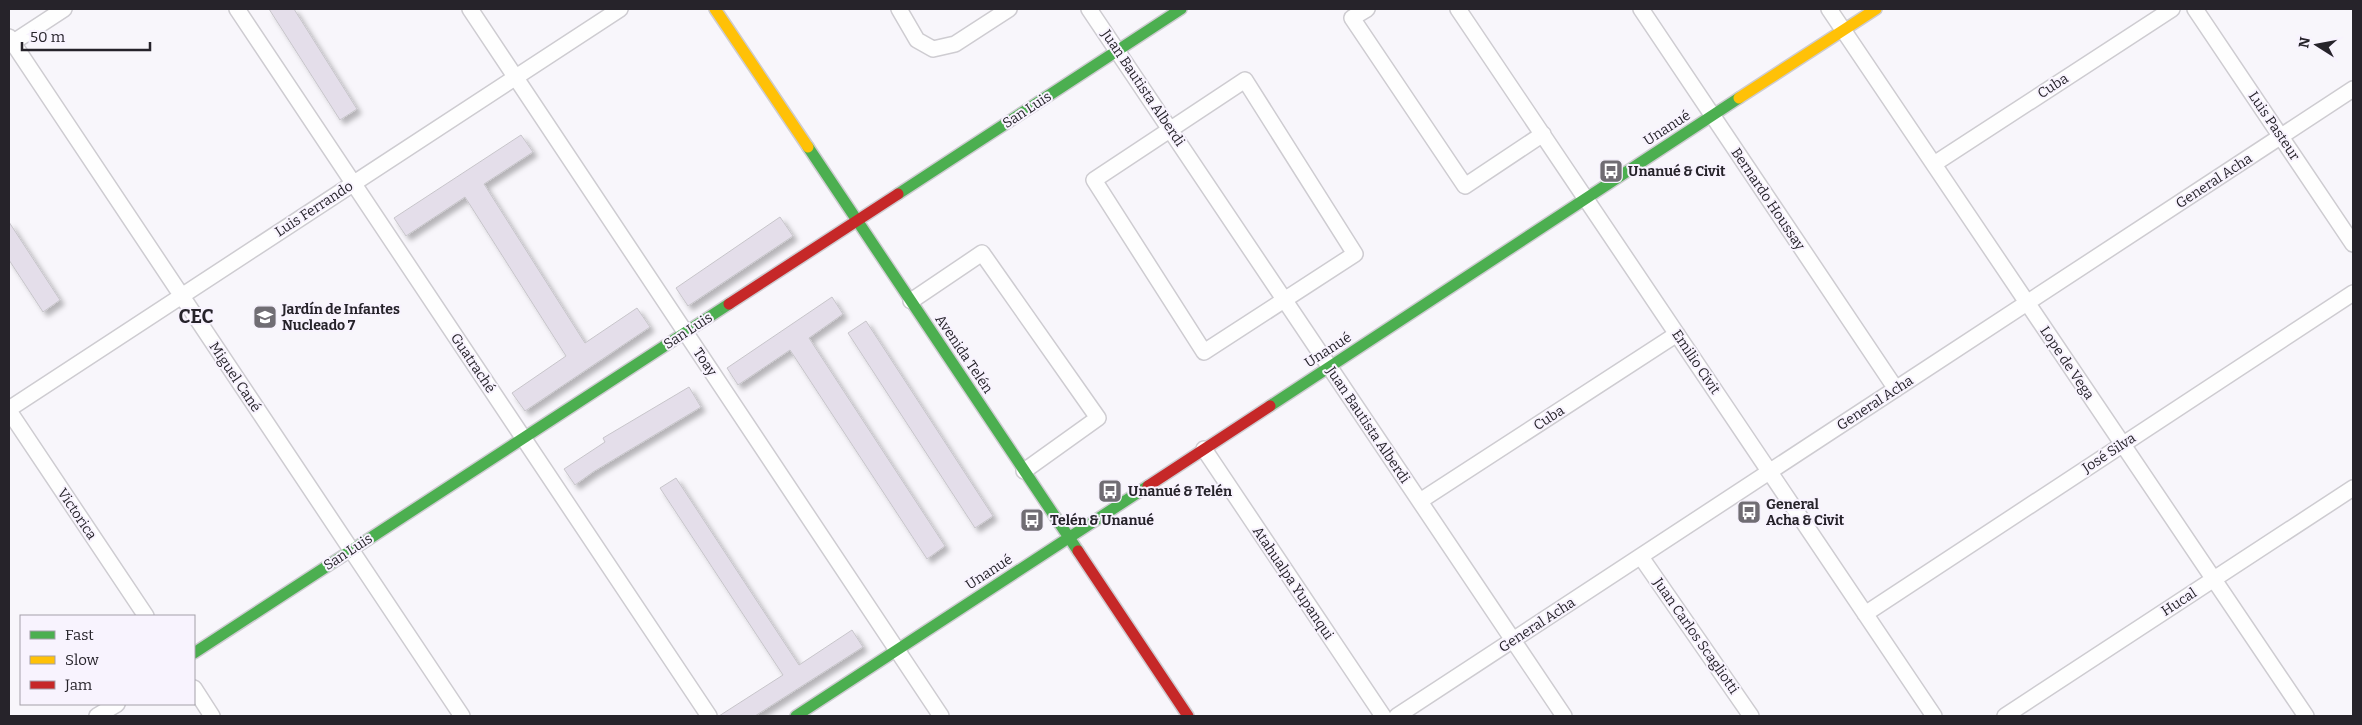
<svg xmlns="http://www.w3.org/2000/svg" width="2362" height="725" viewBox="0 0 2362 725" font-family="Bitter,serif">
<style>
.building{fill:#e4deea;stroke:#c7c5ca;filter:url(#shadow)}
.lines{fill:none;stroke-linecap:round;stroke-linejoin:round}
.street-casing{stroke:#ceccd1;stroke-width:18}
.fast-casing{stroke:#ceccd1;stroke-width:14}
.slow-casing{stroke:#ceccd1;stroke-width:14}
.jam-casing{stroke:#ceccd1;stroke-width:14}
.street{stroke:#fefefe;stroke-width:15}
.fast{stroke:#4caf50;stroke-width:11}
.slow{stroke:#ffc107;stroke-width:11}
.jam{stroke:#c62828;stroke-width:11}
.labels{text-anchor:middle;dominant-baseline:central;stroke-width:4;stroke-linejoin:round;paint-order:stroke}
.street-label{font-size:14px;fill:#26232a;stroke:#f8f3fe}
.poi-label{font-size:14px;font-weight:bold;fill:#26232a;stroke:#f8f3fe;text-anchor:start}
.district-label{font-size:19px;font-weight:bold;fill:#26232a;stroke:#f8f3fe}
</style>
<defs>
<filter id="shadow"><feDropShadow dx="4.5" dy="4.5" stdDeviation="2.5" flood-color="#0004"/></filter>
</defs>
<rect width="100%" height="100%" fill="#f8f6fb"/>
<path class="building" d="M269 9H294L357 109 340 120Z
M521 135 533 152 484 184 585 343 637 308 650 327 525 411 512 393 566 356 465 197 406 236 394 218Z
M780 217 793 236 688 306 676 288Z
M9 222 60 300 43 312 9 260Z
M832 297 843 314 809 338 945 546 927 559 790 350 738 385 727 368Z
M866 321 993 516 975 528 848 333Z
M689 387 701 407 593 472 575 485 564 469 605 442 603 438Z
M676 478 799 665 852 630 863 647 755 716H719L783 675 660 488Z"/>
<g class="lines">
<g class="street-casing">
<path id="street" d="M237 9 709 716
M470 9 941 716
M899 9 917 40 933 49 955 44 1009 9
M1089 9 1564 716
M1367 9 1352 18 1465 186 1543 134
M1458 9 1934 716
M1641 9 1896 389
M1829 9 2306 716
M2195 9 2353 244
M9 37 462 716
M9 45 64 9
M1245 80 1355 254 1204 352 1094 180Z
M1934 164 2172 9
M911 301 982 253 1098 418 1024 471
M9 409 620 9
M9 411 146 616
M1204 449 1383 716
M1420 501 1677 334
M1641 557 1751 716
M1865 614 2353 293
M194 688 212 716
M97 716 117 704
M1397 716 2353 89
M2005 716 2353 488"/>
</g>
<g class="fast-casing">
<path id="fast" d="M808 147 1078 551
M898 194 1181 9
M1270 406 1739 98
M194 653 729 304
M796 716 1148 486"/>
</g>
<g class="slow-casing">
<path id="slow" d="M715 9 808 147
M1739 98 1876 9"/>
</g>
<g class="jam-casing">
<path id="jam" d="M729 304 898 194
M1148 486 1270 406
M1078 551 1188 716"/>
</g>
<use href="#street" class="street"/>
<use href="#fast" class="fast"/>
<use href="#slow" class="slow"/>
<use href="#jam" class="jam"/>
</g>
<defs>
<g id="bus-square" transform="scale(1.25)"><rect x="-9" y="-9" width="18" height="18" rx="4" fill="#706d73" stroke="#f8f3fe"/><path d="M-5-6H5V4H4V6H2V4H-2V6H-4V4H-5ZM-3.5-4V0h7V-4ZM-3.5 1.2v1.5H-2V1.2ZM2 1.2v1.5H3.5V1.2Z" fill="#fff"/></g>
<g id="school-square" transform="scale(1.25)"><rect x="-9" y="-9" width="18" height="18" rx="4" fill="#706d73" stroke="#f8f3fe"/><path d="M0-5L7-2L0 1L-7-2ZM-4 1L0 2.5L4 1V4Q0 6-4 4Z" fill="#fff"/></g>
</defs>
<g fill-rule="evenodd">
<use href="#bus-square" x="1611" y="171"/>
<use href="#school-square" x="265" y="317"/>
<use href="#bus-square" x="1110" y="491"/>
<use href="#bus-square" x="1749" y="512"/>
<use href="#bus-square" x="1032" y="520"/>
</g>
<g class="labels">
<g class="street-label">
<text transform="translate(2053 86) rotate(-33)">Cuba</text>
<text transform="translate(1143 88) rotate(56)">Juan Bautista Alberdi</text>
<text transform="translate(1027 110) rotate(-33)">San Luis</text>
<text transform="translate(2274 126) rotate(56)">Luis Pasteur</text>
<text transform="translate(1667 128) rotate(-33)">Unanué</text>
<text transform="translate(2214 181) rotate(-33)">General Acha</text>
<text transform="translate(1768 199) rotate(56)">Bernardo Houssay</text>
<text transform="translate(314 209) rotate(-33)">Luis Ferrando</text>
<text transform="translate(688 331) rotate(-33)">San Luis</text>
<text transform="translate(1328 350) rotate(-33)">Unanué</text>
<text transform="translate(964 354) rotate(56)">Avenida Telén</text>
<text transform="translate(705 362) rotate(56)">Toay</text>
<text transform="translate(1696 362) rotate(56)">Emilio Civit</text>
<text transform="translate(473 363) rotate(56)">Guatraché</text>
<text transform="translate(2067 363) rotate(56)">Lope de Vega</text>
<text transform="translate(235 377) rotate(56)">Miguel Cané</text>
<text transform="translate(1875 403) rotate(-33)">General Acha</text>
<text transform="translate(1549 418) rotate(-33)">Cuba</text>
<text transform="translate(1368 425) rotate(56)">Juan Bautista Alberdi</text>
<text transform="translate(2109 453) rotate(-33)">José Silva</text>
<text transform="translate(77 514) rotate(56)">Victorica</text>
<text transform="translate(348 552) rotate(-33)">San Luis</text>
<text transform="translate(989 572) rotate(-33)">Unanué</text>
<text transform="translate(1293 583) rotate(56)">Atahualpa Yupanqui</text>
<text transform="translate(2179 602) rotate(-33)">Hucal</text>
<text transform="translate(1537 625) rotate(-33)">General Acha</text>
<text transform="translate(1696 636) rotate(55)">Juan Carlos Scagliotti</text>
</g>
<g class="poi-label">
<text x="1628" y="171">Unanué &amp; Civit</text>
<text x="282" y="309">Jardín de Infantes<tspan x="282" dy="16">Nucleado 7</tspan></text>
<text x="1128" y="491">Unanué &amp; Telén</text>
<text x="1766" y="504">General<tspan x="1766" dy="16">Acha &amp; Civit</tspan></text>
<text x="1050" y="520">Telén &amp; Unanué</text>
</g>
<g class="district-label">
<text x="196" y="316">CEC</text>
</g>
</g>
<rect width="2362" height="725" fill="none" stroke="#26232a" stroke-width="20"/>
<rect x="20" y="615" width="175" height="90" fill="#f8f3fe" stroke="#a4a0a9"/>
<rect x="30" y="631" width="25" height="8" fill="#4caf50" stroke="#a4a0a9"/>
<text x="65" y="640" font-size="15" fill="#26232a">Fast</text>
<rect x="30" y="656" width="25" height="8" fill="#ffc107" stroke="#a4a0a9"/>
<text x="65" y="665" font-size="15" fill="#26232a">Slow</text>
<rect x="30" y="681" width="25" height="8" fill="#c62828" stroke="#a4a0a9"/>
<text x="65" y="690" font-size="15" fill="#26232a">Jam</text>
<g transform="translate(2317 45) rotate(281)" stroke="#f8f3fe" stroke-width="4" paint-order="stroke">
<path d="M0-4L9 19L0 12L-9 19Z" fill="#26232a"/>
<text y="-8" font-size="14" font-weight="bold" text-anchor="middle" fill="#26232a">N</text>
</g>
<path d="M22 42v8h128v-8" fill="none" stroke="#26232a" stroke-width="2.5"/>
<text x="30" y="42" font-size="15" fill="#26232a" stroke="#f8f3fe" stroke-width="4" paint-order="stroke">50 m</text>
</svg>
